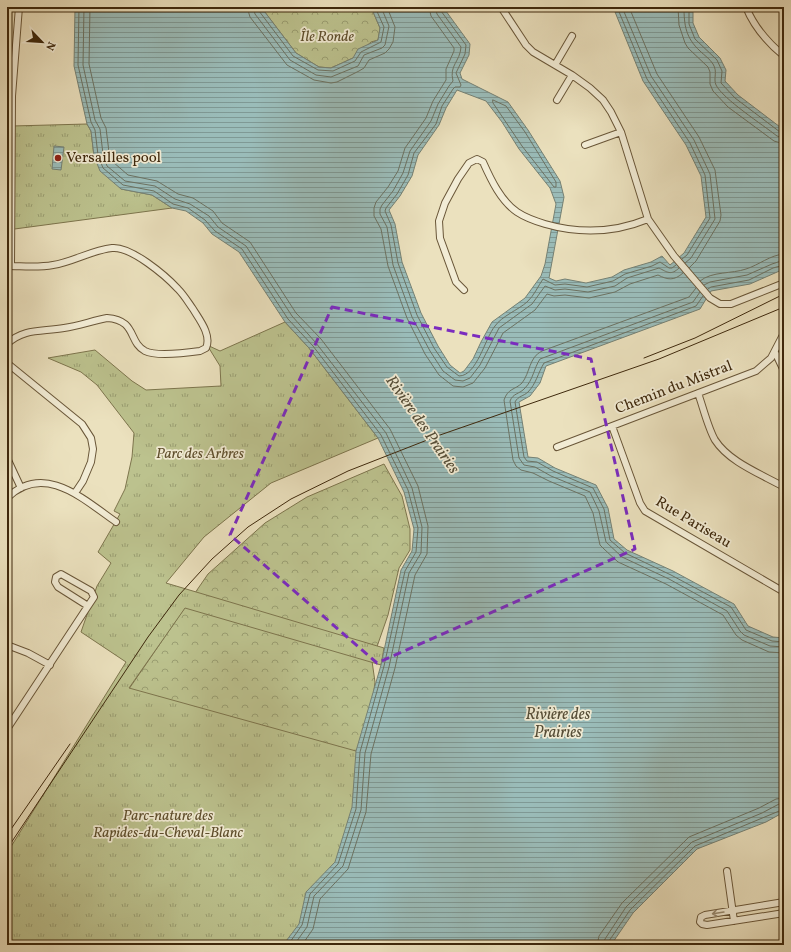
<svg xmlns="http://www.w3.org/2000/svg" width="791" height="952" viewBox="0 0 791 952" font-family="Vollkorn,serif">
<style>
.forest{fill:url(#forest-crowns);stroke:#7d754d}
.park{fill:url(#park-tufts);stroke:#7d754d}
.water{fill:url(#water-rules);stroke:#758174;fill-rule:evenodd}
.lines{fill:none;stroke-linecap:round;stroke-linejoin:round}
.shore{stroke:#6c7262;stroke-width:1}
.street-casing{stroke:#695638;stroke-width:8}
.street{stroke:#f2ecd5;stroke-width:6}
.tram{stroke:#3e280c;stroke-width:1}
.oneway{stroke:#988a70}
.marked{fill:none;stroke:#7b2cbf;stroke-width:3;stroke-dasharray:8 5;stroke-linejoin:round}
.poi-dot{fill:#8f2418;stroke:#f2ecd5;stroke-width:1.5}
.labels{text-anchor:middle;dominant-baseline:central;stroke-width:3.5;stroke-linejoin:round;paint-order:stroke}
.park-label{font-size:15px;font-style:italic;fill:#5e4e2c;stroke:#f2ecd5}
.poi-label{font-size:15px;fill:#3e280c;stroke:#f2ecd5;text-anchor:start}
.street-label{font-size:15px;fill:#3e280c;stroke:#f2ecd5}
.water-label{font-size:16px;font-style:italic;fill:#554d37;stroke:#f2ecd5}
</style>
<defs>
<pattern id="forest-crowns" width="20" height="18" patternUnits="userSpaceOnUse"><rect width="20" height="18" fill="#bcc28e"/><path d="M2 6a3 3 0 1 1 6 0M12 15a3 3 0 1 1 6 0" fill="none" stroke="#9a9e72"/></pattern>
<pattern id="park-tufts" width="24" height="20" patternUnits="userSpaceOnUse"><rect width="24" height="20" fill="#bcc28e"/><path d="M3 7l-1-3M5 7V3M7 7l1-3M15 17l-1-3M17 17v-4M19 17l1-3" fill="none" stroke="#9a9e72"/></pattern>
<pattern id="water-rules" width="6" height="5" patternUnits="userSpaceOnUse"><rect width="6" height="5" fill="#9abcb9"/><path d="M0 2.5h6" fill="none" stroke="#7f9995"/></pattern>
</defs>
<rect width="100%" height="100%" fill="#ebe1be"/>
<filter id="stains"><feTurbulence type="fractalNoise" baseFrequency=".005" numOctaves="4"/><feColorMatrix values="0 0 0 0 .2 0 0 0 0 .09 0 0 0 0 .02 0 0 0 .5 -.17"/></filter>
<radialGradient id="worn" r=".72"><stop offset=".6" stop-color="#630" stop-opacity="0"/><stop offset="1" stop-color="#630" stop-opacity=".3"/></radialGradient>
<path class="forest" d="M261 7H371L380 28 378 40 371 42 353 58 331 68 319 67 296 53Z
M384 464 402 496 410 529V550L399 568 388 615 372 661 375 682 368 737 352 807 7 945 56 795 208 574 265 523 307 497Z"/>
<path class="park" d="M87 124 91 131 94 156 121 189 152 195 172 208 7 230V219H11L12 126Z
M285 322 309 348 378 438 271 483 204 537 166 583 384 648 381 665 185 608 129 688 356 751 414 844 361 945H7V853L126 662 81 632 97 586 111 563 98 552 120 514 114 511 125 489 132 457 134 433 97 385 81 372 48 358 95 350 132 381 146 390 221 386 220 366 207 345 220 351Z"/>
<path class="water" d="M75 7H261L296 53 319 67 331 68 353 58 358 49 378 40 380 28 371 7H443L470 44 469 55 460 73 462 79 508 102 528 130 560 181 564 197 549 278 556 281 565 279 586 283 612 277 624 270 651 262 662 256 670 265 684 253 706 217 701 176 686 145 643 81 613 7H693V23L699 37 720 58 726 70 725 81 738 95 784 130V269L750 284 711 291 700 309 546 366 540 383 530 396 519 402 528 457 538 458 555 468 596 485 608 508 614 539 627 550 673 571 734 604 748 626 773 637 784 638V812L766 822 697 849 633 913 611 945H283L299 924 306 892 335 862 352 807 356 751 381 665 401 570 412 551 414 529 404 492 378 438 309 348 285 322 239 252 212 234 203 223 186 211 172 208 152 195 121 189 100 171 94 156 91 131 87 124 74 66ZM457 90 486 101 502 122 519 149 550 188 556 204 545 264 541 276 525 298 492 322 481 342 473 359 464 371 460 373 450 365 438 346 421 313 402 262 395 224 389 210 400 196 412 176 418 155 439 125 446 108Z
M54 146 64 147 61 170 52 169Z"/>
<g class="lines">
<path class="shore" d="M79 7 78 65 91 122 95 130 98 155 103 168 123 185 154 191 173 204 188 208 205 220 215 231 242 249 288 319 313 346 381 435 408 490 418 528 416 552 405 571 384 666 360 752 356 809 338 864 310 894 302 925 288 945
M84 7 83 65 95 120 100 129 103 154 107 166 125 181 155 186 175 199 190 204 209 216 218 227 246 246 292 316 316 343 386 433 412 488 422 527 421 553 409 573 389 667 365 753 361 810 343 866 314 896 307 927 294 945
M90 7 89 64 101 118 106 128 109 152 113 162 128 175 157 181 178 194 193 198 213 211 222 223 250 242 296 313 321 339 390 429 418 486 428 526 427 554 415 575 395 668 371 754 366 812 348 869 320 899 313 929 302 945
M247 7 250 17 287 65 314 80 331 83 337 82 359 71 364 68 369 60 385 53 389 49 393 42 395 27 387 7
M253 7 255 14 290 60 316 75 331 77 358 66 364 55 382 48 385 45 389 26 381 7
M258 7 259 11 293 56 318 70 333 71 355 61 361 52 381 42 384 27 375 7
M429 7 431 16 454 48V51L446 69V80L433 101 426 118 405 148 398 171 388 187 376 202 374 208V216L381 229 388 266 407 318 425 354 439 375 453 386 463 387 473 383 485 368 503 333 535 310 547 294 554 296 565 295 589 298 615 292 630 284 658 275C668 280 674 281 683 273
M435 7 437 14 461 47C460 62 449 65 453 81L449 86 438 104 431 121 410 151 403 173 393 191 382 205 380 209V214L387 227 393 265 412 317 430 351 443 371 455 380 463 381 470 378 480 365 499 328 532 304 545 286 555 290 565 289 588 292 615 286 627 278 659 268C667 272 671 276 679 268
M440 7 441 11 466 45 465 54 456 73 461 85 460 87H455L453 89 442 106 436 124 414 153 408 175 397 194 386 208 385 211 391 225 398 263 417 315 434 348 447 367 459 376C477 376 485 338 495 326 502 316 518 310 527 302 534 296 538 286 543 279L555 285 565 284 587 287 613 281 625 274 652 266 660 262 669 268H672L676 265
M617 7 647 79 690 143 705 175 710 218 687 255 682 259
M622 7 651 76 694 140 710 174 715 219 691 258 685 263
M629 7 657 74 699 137 715 170 721 215 720 221 696 261 689 268
M678 7 679 25 685 43 688 48 708 67 710 72V84L713 91 728 107 774 141 784 144
M684 7C684 26 686 38 700 51 704 55 710 59 713 64 718 72 713 78 716 85 723 99 763 125 777 136L784 138
M689 7V24L695 39 717 60 722 71 721 83 735 98 780 132 784 133
M493 100 506 106 525 132 556 182V187H554L522 146 493 103Z
M700 281C712 271 732 274 746 269 759 265 770 255 784 254
M704 285 710 282 747 275 772 264 784 260
M696 288 689 297 542 351C529 357 530 373 522 383 515 390 508 388 504 400L513 460 516 466 521 470 533 473 549 481 585 496 593 513 600 545 604 549 618 562 666 584 723 615 736 635 742 640 769 652 784 653
M708 289 711 287 749 280 773 268 784 265
M700 292 693 302 540 359C534 368 533 380 525 388 520 394 513 393 510 401L519 458 524 465 535 467 551 476 590 492 599 511 606 542 622 557 669 579 727 611 740 631 744 635 770 646 784 647
M703 296 696 306 544 363C538 373 536 384 528 392 524 396 518 396 515 402L524 457 527 461 537 462 553 471 593 488 604 509 610 540 625 553 671 575 731 607 746 630 772 641 784 642
M597 945 599 936 622 903 689 837 759 808 776 799 784 798
M603 945 605 939 626 907 692 842 762 813 779 804H784
M608 945 609 941 630 910 695 846 784 809"/>
<g class="street-casing">
<path id="street" d="M501 7 526 45 533 52 572 75 590 88 603 100 611 112 621 132 648 219 674 256 710 298 720 304H731L784 283
M746 7C754 27 767 42 784 56
M555 65 572 36
M557 100 572 75
M585 145 621 132
M7 266C22 266 38 268 53 265 73 262 92 250 112 248 131 246 166 276 178 289 184 295 188 302 193 309 199 319 212 335 206 348L200 351C186 353 157 357 145 351 128 342 137 320 107 318 92 321 78 326 64 328 42 332 24 328 7 344
M11 266 12 96 19 7
M464 290 456 282 440 238 439 221 445 203 458 179 469 163 477 159 483 162C491 180 501 201 517 212 526 218 535 221 545 224 580 234 614 233 648 219
M775 352 784 371
M7 363 82 424 91 438 93 449 91 462 83 481 75 493
M698 393C703 407 708 428 715 440 729 462 761 474 784 487
M612 426 640 503 645 511 784 592
M557 447 756 371 771 358 784 333
M7 458 21 488
M7 498C44 462 83 499 116 522
M7 645 28 653 50 665
M7 729 88 606 94 597 91 591 61 574 56 577 55 582 58 587 88 606
M727 871 734 921
M784 902 705 915 701 917 700 922 702 924 707 925 784 913"/>
</g>
<use href="#street" class="street"/>
<path class="tram" d="M644 358 695 338 784 294
M7 835 70 744
M7 849 148 637 179 595 212 559 248 527 291 499 348 471 440 435 659 359 784 307"/>
</g>
<defs><path id="oneway-shaft" d="M-6 0H5M1.5-3L5.5 0L1.5 3" fill="none" stroke-width="1.6" stroke-linecap="round" stroke-linejoin="round"/></defs>
<use class="oneway" href="#oneway-shaft" transform="translate(718 913) rotate(171)"/>
<path class="marked" d="M332 307 591 359 635 549 377 663 230 535Z"/>
<circle class="poi-dot" cx="58" cy="158" r="4"/>
<g class="labels">
<g class="park-label">
<text x="327" y="37">Île Ronde</text>
<text x="200" y="454">Parc des Arbres</text>
<text x="168" y="816">Parc-nature des<tspan x="168" dy="17">Rapides-du-Cheval-Blanc</tspan></text>
</g>
<g class="poi-label">
<text x="66" y="158">Versailles pool</text>
</g>
<g class="street-label">
<text transform="translate(674 388) rotate(-21)">Chemin du Mistral</text>
<text transform="translate(693 523) rotate(31)">Rue Pariseau</text>
</g>
<g class="water-label">
<text transform="translate(422 425) rotate(55)">Rivière des Prairies</text>
<text x="558" y="715">Rivière des<tspan x="558" dy="18">Prairies</tspan></text>
</g>
</g>
<rect width="791" height="952" fill="none" stroke="#ebe1be" stroke-width="24"/>
<rect x="8" y="8" width="775" height="936" fill="none" stroke="#3e280c" stroke-width="2"/>
<rect x="12" y="12" width="767" height="928" fill="none" stroke="#3e280c"/>
<g transform="translate(42 42) rotate(115)" stroke="#f2ecd5" stroke-width="3" paint-order="stroke">
<path d="M0-3L7 15L0 10L-7 15Z" fill="#3e280c"/>
<text y="-6" font-size="11" font-weight="bold" text-anchor="middle" fill="#3e280c">N</text>
</g>
<rect width="100%" height="100%" filter="url(#stains)"/>
<rect width="100%" height="100%" fill="url(#worn)"/>
</svg>
